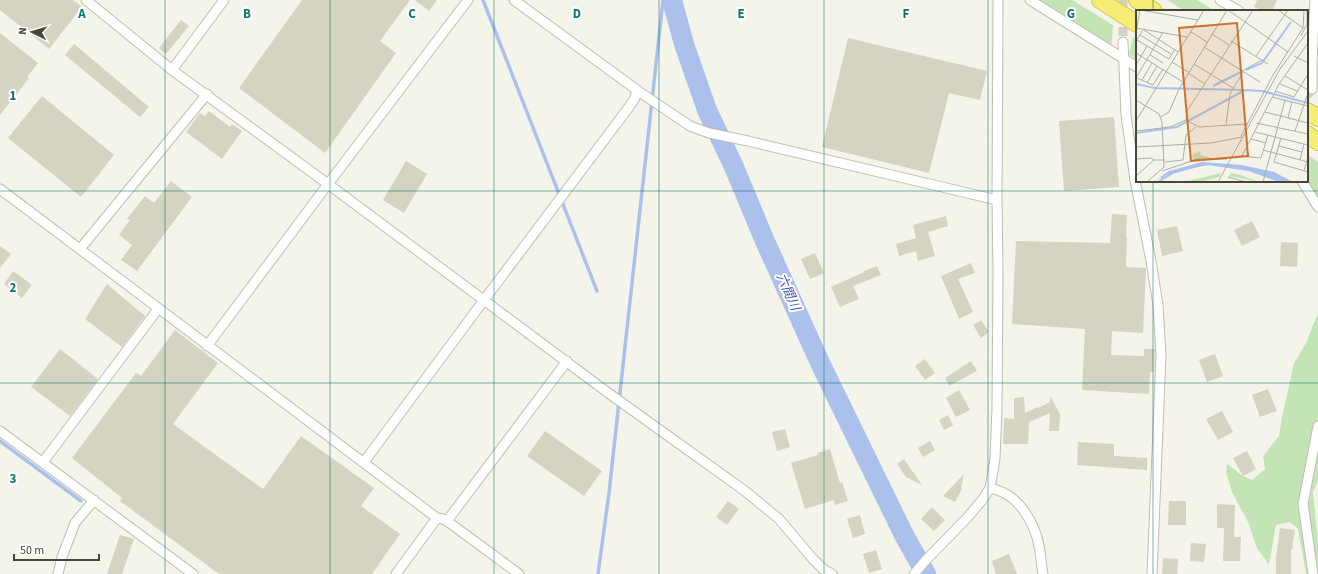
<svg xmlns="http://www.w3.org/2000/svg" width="1318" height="574" viewBox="0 0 1318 574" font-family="'Source Sans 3','Noto Sans JP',sans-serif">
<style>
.green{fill:#c3e5b6}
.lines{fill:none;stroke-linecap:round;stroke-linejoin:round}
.stream{stroke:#acc0ec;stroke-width:3.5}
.river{stroke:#acc0ec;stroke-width:20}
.building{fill:#d5d3c1}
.minor-tunnel{stroke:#d2d1c7;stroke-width:9;stroke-dasharray:9 4.5;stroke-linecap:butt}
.minor-casing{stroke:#bfbeae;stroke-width:11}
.motorway-casing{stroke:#d4c745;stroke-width:18}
.minor{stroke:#fff;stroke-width:9}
.motorway{stroke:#f5ed75;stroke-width:16}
.grid{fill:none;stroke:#0f766e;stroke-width:1;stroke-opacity:0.55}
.labels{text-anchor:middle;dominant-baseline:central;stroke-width:4;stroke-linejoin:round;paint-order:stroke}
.water-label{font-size:13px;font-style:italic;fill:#385bae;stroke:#fff}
.inset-river{fill:none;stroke:#acc0ec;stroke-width:2}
.inset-road{fill:none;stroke:#afaea4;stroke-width:1}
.view{fill:#cb722d;fill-opacity:0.15;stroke:#cb722d;stroke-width:2}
.inset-edge{fill:none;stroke:#484639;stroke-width:2}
.grid-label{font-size:13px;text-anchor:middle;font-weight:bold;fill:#0f766e;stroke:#fff;stroke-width:4;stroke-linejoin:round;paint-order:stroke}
</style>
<rect width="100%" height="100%" fill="#f4f4eb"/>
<path class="green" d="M1036 0H1072L1113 25 1111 50Z
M1167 0H1197L1215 11H1185Z
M1133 37 1137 39V60L1129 54Z
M1307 154 1318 162V198L1305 181H1307Z
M1318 313V481L1313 492 1318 541V574H1306L1298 529 1290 522 1276 525 1269 565 1257 548 1248 522 1232 492 1226 472 1227 464 1243 476 1252 480 1265 469 1263 456 1279 436 1282 417 1294 363 1306 343Z"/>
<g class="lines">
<path class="stream" d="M483 0 597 291
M0 441 81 501
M598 574 609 493 663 0"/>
<path class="river" d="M672 0 684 44 707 110 734 167 764 239 821 365 904 535 926 574"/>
</g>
<path class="building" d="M0 0H73L82 7 49 49 0 10Z
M302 0H410L380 41 396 53 325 153 239 88Z
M415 0H437L429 11Z
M1257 0H1277L1272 11H1263L1254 7Z
M181 20 189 26 166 54 159 48Z
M0 33 38 63 27 77 29 78 26 82 0 115Z
M848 38 987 71 980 100 949 93 929 173 822 147Z
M74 44 149 107 140 117 65 55Z
M42 96 114 155 81 197 8 138Z
M209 111 230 127 232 124 242 131 222 159 186 132 200 113 205 116Z
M1114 117 1119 187 1064 191 1059 121Z
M406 161 427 174 404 213 383 200Z
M171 181 192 197 137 271 121 260 132 245 119 235 130 220 127 219 145 196 154 203Z
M1112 214 1127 215 1126 237H1127L1126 267 1146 268 1143 333 1112 331 1111 355 1144 356V349H1155L1154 372H1150L1149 394 1082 390 1085 329 1012 324 1016 241 1110 243Z
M946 216 948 226 928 232 935 256 918 261 916 251 899 256 896 244 916 238 913 225Z
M1252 221 1260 237 1242 246 1234 230Z
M1177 226 1183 251 1162 256 1157 230Z
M1281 242 1298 243 1297 267 1280 266Z
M0 246 11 254 0 268Z
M815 253 824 273 810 279 801 259Z
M971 263 975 273 958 279 973 312 959 319 941 276Z
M877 266 881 275 853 286 859 299 840 307 831 287 864 272V271Z
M13 271 32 285 22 298 4 284Z
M107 284 145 316 122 347 85 319Z
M981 320 989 332 981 338 973 325Z
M175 330 218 363 173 424 263 489 301 436 374 488 361 506 400 534 372 574H219L120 501 122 498 72 458 136 373 141 376Z
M60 349 98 379 70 416 31 387Z
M1215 354 1223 376 1207 382 1199 360Z
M925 359 935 373 925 380 915 366Z
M971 361 977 371 949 386 945 378Z
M1268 389 1277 411 1260 417 1252 395Z
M959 390 970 410 956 417 946 398Z
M1050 396 1060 414 1059 431H1049L1050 413 1029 422 1028 444H1003L1004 418 1014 419V398L1024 397 1025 413 1038 407V408L1050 402Z
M1222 411 1233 432 1218 440 1206 419Z
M948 415 953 425 944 430 939 420Z
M785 429 790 447 777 451 772 432Z
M545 431 602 471 584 496 527 456Z
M930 441 935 450 923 457 918 448Z
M1078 442 1114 444V456L1147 458V470L1077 465Z
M830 449 840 483 842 482 848 501 835 505 834 500 805 509 791 463 818 455 817 453Z
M1247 451 1256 469 1243 476 1233 458Z
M904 459 922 485 906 477 897 464Z
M964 474 961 488 962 489 955 502 943 496Z
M728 501 739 509 727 525 716 517Z
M1169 501H1186V525H1168Z
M1217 504 1235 505 1234 537H1241L1240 561H1223L1224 528H1217Z
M932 507 945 520 934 531 921 519Z
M860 515 865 534 853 538 847 519Z
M1280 528 1295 530 1292 550H1291V574H1276V558Z
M120 535 134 539 122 574H107Z
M1191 543 1206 544 1204 562 1190 561Z
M876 550 882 569 869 573 863 554Z
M1009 554 1017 574H996L992 561Z
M1163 558 1178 559 1177 574H1162Z"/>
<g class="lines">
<path class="minor-tunnel" d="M1123 0V42
M1307 96 1312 89"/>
<g class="minor-casing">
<path id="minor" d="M86 0 172 70 328 184 607 392 745 491 779 519 813 559 823 569 832 574
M514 0 641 93 690 126 709 133 748 141 997 200
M1030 0 1137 67
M1220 0 1239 11
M1123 42 1126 115 1135 180 1151 261 1158 305 1161 355 1152 574
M172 70 224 0
M1312 89V62L1315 0
M1302 181 1318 207
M0 189 437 518 443 519 447 521 519 574
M80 249 207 94
M207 346 328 184 468 0
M0 431 193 574
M43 462 158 309
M364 462 484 300 629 107 635 98 637 90
M990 488C998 490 1006 493 1012 498 1026 509 1036 529 1039 546 1041 555 1041 565 1043 574
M447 521 567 361
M58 574 62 557 75 523 94 500
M396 574 437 518
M914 574 926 560 967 518 983 499 990 488 995 459 997 408 998 272 997 200 998 0
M1313 574 1303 504 1318 426"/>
</g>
<g class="motorway-casing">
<path id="motorway" d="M1100 0 1137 24
M1137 0 1154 11
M1307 111 1318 118
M1307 134 1318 142"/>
</g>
<use href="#minor" class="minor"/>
<use href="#motorway" class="motorway"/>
</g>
<path class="grid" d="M165 0V574M330 0V574M494 0V574M659 0V574M824 0V574M988 0V574M1153 0V11M1153 181V574M0 191H1318M0 383H1318"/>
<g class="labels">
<g class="water-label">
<text transform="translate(788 292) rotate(66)">六間川</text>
</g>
</g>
<g transform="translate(1136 10)">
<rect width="172" height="172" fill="#f4f4eb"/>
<path d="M64 141 65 145 83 150H63L47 153 59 149 55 146ZM84 163V167L64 172H49ZM96 163 105 165 123 172 92 166Z" fill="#c3e5b6"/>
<path d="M66 152 106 155 138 162 157 172H143L107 159 72 154 29 166 25 172V167L17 172 33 161Z" fill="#acc0ec"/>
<path class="inset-river" d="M110 60 126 53 155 12M0 74 19 78 109 80M77 76 105 62M0 123 41 117 109 80 126 81 172 93M53 158 72 154 113 160M22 172 37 163"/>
<path class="inset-road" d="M4 0 62 10M92 0 152 42M142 0 167 18M0 18 51 27M8 20 42 42M55 22 71 32M0 23 4 0M76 24 93 35M4 25 35 44M165 26 171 14V0M1 30 33 49 39 39M0 31 7 20M95 31 132 54M68 37 124 72M0 43 47 72M14 45 27 53M120 46 152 0M158 46 172 53M36 52 52 62M58 54 97 78M0 55 11 36M106 61 126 50M52 63 69 74M149 66 172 80M0 68 26 24 25 22M1 68 17 75 27 59M6 70 16 53M11 73 21 56M144 74 161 81M139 81 158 87 172 64M136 87 172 96M0 90 23 104 26 112 28 157 11 172M129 102 172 113M24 107 33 102 43 79 91 0M152 108 156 92M50 110 51 101 117 0M0 111 68 0M120 113 172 124M90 115 94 84 107 62M0 121 34 117 50 110 63 117 112 114M159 121 172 83M119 122 172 135M105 126 137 65 167 18 168 0M145 128 138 152 172 162M115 129 130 133M143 136 166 142M0 137 75 133 106 127M127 140 172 152M103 146 125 148 132 125M106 146 143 74 172 33M0 149 15 148 18 150M164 150 168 134M29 152 47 150 50 125 60 117M26 161 62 149H91M168 161 172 147M0 166 18 150H29M92 167 110 172M82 172 144 59 172 21M127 172 149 90"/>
<path class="view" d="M101 13 112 146 55 151 43 18Z"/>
<rect width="172" height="172" class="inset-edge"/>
</g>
<g class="grid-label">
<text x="82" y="18">A</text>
<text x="247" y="18">B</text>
<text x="412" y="18">C</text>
<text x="577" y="18">D</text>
<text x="741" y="18">E</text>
<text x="906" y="18">F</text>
<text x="1071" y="18">G</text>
<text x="13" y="100">1</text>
<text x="13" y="292">2</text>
<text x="13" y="483">3</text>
</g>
<g transform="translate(32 32) rotate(275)" stroke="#ffffff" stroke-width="3" paint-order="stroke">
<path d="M0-3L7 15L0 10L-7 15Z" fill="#484639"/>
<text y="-6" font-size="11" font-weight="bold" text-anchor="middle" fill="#484639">N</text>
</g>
<path d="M14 554v6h85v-6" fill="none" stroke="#484639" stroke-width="2"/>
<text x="20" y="554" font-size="12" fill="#484639" stroke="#ffffff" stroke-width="3" paint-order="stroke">50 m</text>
</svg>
